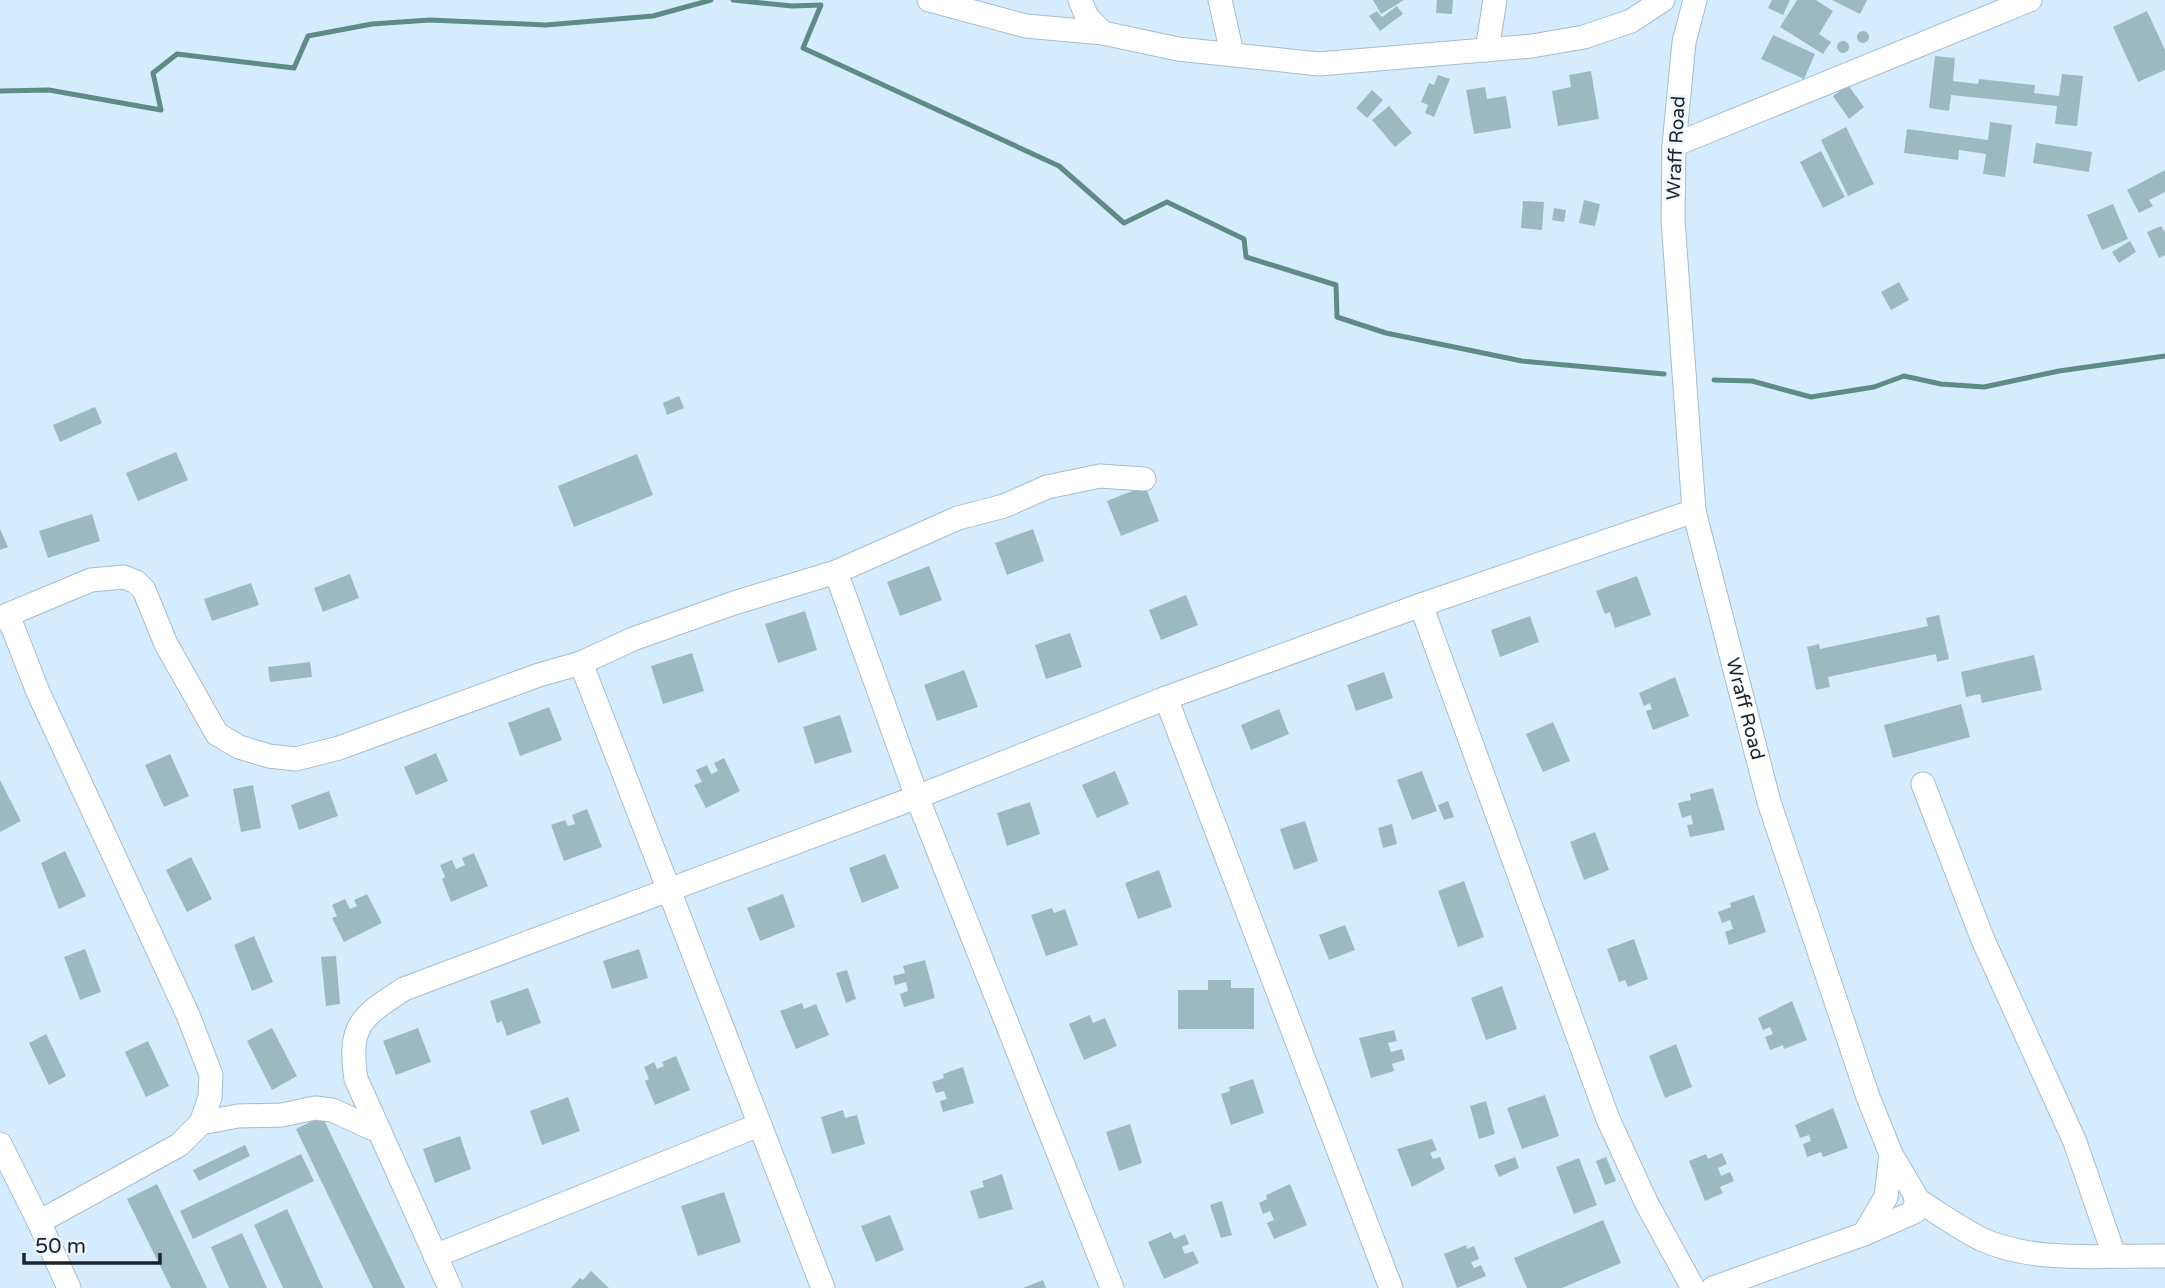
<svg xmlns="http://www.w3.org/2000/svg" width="2165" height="1288" viewBox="0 0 2165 1288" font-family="'Varela Round',sans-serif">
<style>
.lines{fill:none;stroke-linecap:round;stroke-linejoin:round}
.stream{stroke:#5e8c85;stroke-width:5}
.building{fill:#9bbac0}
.minor-casing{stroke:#a6bcce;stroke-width:25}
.minor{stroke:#fff;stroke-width:23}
.labels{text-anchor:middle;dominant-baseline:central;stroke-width:5;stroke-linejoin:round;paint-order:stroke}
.street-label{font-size:19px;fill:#1b242b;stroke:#eef7fe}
</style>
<rect width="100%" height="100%" fill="#d5ecfe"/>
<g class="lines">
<path class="stream" d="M733 0 792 6 821 5 803 48 1059 166 1124 223 1167 202 1244 239 1246 257 1336 285 1337 317 1386 333 1522 361 1664 374
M0 91 49 90 161 110 153 73 177 54 294 68 308 36 372 24 430 20 546 25 653 16 711 0
M1714 380 1752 381 1811 397 1874 387 1904 376 1941 384 1984 387 2059 371 2165 356"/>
</g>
<path class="building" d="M1373 0H1404L1381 14Z
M1437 0H1453L1452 14 1436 13Z
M1772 0H1790L1783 15 1768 8Z
M1797 0H1816L1833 11 1819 34 1831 42 1823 54 1780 27Z
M1832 0H1867L1860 14Z
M1397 6 1403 14 1380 31 1369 16 1377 11 1382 17Z
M2147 11 2165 50V70L2138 82 2113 27Z
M1857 37a6 6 0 1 1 12 0a6 6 0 1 1-12 0Z
M1773 35 1815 54 1804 79 1761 59Z
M1837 47a6 6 0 1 1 12 0a6 6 0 1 1-12 0Z
M1935 56 1955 58 1953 81 1978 84 1979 79 2035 85 2034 93 2059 96 2062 74 2083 76 2077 126 2055 124 2057 106 1951 95 1949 111 1929 108Z
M1591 71 1599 119 1558 126 1552 91 1571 87 1569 75Z
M1438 75 1450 79 1434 117 1425 113 1428 105 1421 102 1429 83 1434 85Z
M1848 85 1864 107 1849 119 1833 96Z
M1485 87 1487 99 1506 96 1511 128 1474 134 1466 90Z
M1372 90 1383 100 1367 118 1356 108Z
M1389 106 1412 133 1395 147 1372 120Z
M1990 122 2012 125 2005 177 1983 174 1986 154 1959 150 1958 160 1904 153 1907 129 1988 140Z
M1846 127 1874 184 1848 196 1821 140Z
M2036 143 2092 152 2089 172 2033 163Z
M1821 151 1845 197 1823 208 1800 162Z
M2165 170V192L2149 200 2153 206 2139 213 2127 190Z
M1584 200 1600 204 1595 226 1579 223Z
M1523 201 1544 202 1542 230 1521 228Z
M2113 204 2128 239 2102 250 2087 215Z
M1554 208 1566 210 1564 222 1552 220Z
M2161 226 2165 232V255L2159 258 2147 232Z
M2130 241 2136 252 2119 263 2112 252Z
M1899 282 1909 300 1891 310 1881 292Z
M679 396 684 408 667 415 663 403Z
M95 407 102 423 60 442 53 425Z
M176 452 188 480 138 501 126 473Z
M637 454 653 495 574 527 558 486Z
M1145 486 1159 521 1121 536 1107 501Z
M92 514 100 541 48 558 39 531Z
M0 529 8 547 0 550Z
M1033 529 1044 561 1007 575 995 543Z
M929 566 942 600 900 616 887 582Z
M350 574 359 598 323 612 314 588Z
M1637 576 1651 615 1615 628 1610 612 1605 614 1596 591Z
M251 583 259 605 212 621 204 599Z
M1186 595 1198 625 1161 640 1149 610Z
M805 611 817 650 778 663 765 624Z
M1939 615 1949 659 1937 662 1936 654 1828 677 1830 687 1816 690 1807 647 1819 644 1820 649 1928 626 1926 618Z
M1530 616 1539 642 1500 657 1491 630Z
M1070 633 1082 667 1046 679 1035 645Z
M692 653 704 691 663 704 651 666Z
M2034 655 2042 690 1982 703 1980 694 1966 697 1961 672Z
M310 662 312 677 270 682 268 667Z
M964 670 978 707 937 721 924 685Z
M1384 672 1393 698 1356 711 1347 685Z
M1675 677 1689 716 1653 730 1646 711 1652 709 1650 703 1644 706 1639 693Z
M1961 704 1970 737 1893 758 1884 725Z
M549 707 562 740 520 756 508 723Z
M1279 709 1289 734 1251 750 1241 725Z
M840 715 852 752 815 764 803 727Z
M1553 722 1570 761 1543 772 1526 734Z
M436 753 448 781 416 795 404 767Z
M170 754 189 796 164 807 145 765Z
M724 758 740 791 706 808 694 785 702 782 696 770 707 765 711 774 718 771 714 763Z
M1115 771 1129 804 1097 818 1082 785Z
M1422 771 1437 811 1412 820 1397 780Z
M0 780 21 821 0 832Z
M253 785 261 828 241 832 233 789Z
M1713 788 1725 830 1690 837 1687 825 1693 824 1691 815 1682 818 1678 803 1691 800 1690 794Z
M329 791 338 816 299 830 291 805Z
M1448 801 1454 817 1444 820 1438 805Z
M1030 802 1040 834 1007 846 997 813Z
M587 809 602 847 564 861 551 825 565 820 568 826 575 824 572 815Z
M1305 821 1318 861 1294 870 1280 829Z
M1392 824 1397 844 1383 848 1378 828Z
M1595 832 1609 870 1584 880 1570 842Z
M65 851 86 896 59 909 41 863Z
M474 853 488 886 451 902 442 879 445 877 440 865 452 860 456 869 465 865 462 858Z
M885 854 899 888 862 903 849 868Z
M191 857 212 899 187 912 166 870Z
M1159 870 1172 907 1138 919 1125 883Z
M1464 881 1484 937 1458 947 1438 891Z
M367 894 382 923 344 942 332 918 337 916 332 905 345 899 350 909 357 906 354 900Z
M783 894 795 927 760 941 747 908Z
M1754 895 1766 932 1729 945 1725 932 1733 929 1730 920 1722 923 1718 912 1731 907 1730 903Z
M1052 908 1054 913 1065 909 1078 945 1046 956 1031 915Z
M1345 925 1355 950 1329 960 1319 935Z
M254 936 273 982 252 991 234 945Z
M1634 939 1648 979 1628 987 1625 980 1619 982 1607 949Z
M85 949 101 992 80 1000 64 957Z
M639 949 648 978 612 989 603 961Z
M336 956 340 1004 326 1006 321 957Z
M925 960 935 998 904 1007 900 994 908 991 906 982 895 985 893 976 905 973 903 966Z
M847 970 856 999 846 1003 836 973Z
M1208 980H1231V988H1254V1029H1178V990H1208Z
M1502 986 1517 1029 1486 1040 1471 998Z
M528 988 541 1023 507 1036 502 1021 497 1023 490 1001Z
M1792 1001 1807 1040 1784 1049 1783 1045 1770 1050 1765 1037 1773 1034 1770 1027 1763 1030 1758 1018Z
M802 1003 804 1009 816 1004 829 1035 796 1049 780 1011Z
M1090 1015 1093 1023 1105 1018 1117 1046 1084 1060 1069 1024Z
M272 1028 297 1076 272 1090 247 1041Z
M418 1028 431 1062 396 1075 383 1041Z
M1394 1030 1397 1041 1388 1043 1391 1052 1402 1049 1405 1060 1392 1064 1394 1071 1371 1078 1359 1038Z
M46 1034 66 1076 49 1085 29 1043Z
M148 1041 169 1086 146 1097 125 1052Z
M1676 1044 1692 1087 1665 1098 1649 1056Z
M676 1056 690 1090 655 1105 645 1081 649 1079 644 1067 654 1062 657 1069 664 1066 662 1062Z
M963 1067 974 1103 943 1112 940 1101 947 1099 944 1091 936 1093 932 1082 944 1078 943 1074Z
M1253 1079 1264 1113 1231 1125 1221 1094 1230 1091 1229 1087Z
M1545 1095 1559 1136 1522 1149 1507 1108Z
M568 1097 580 1131 542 1145 530 1111Z
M1486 1101 1495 1134 1479 1139 1470 1106Z
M1833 1108 1848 1148 1823 1157 1821 1152 1807 1157 1803 1144 1811 1141 1809 1135 1800 1138 1795 1125Z
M843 1110 845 1118 857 1115 865 1144 832 1154 821 1117Z
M322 1116 405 1288H373L296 1129Z
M1130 1124 1142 1163 1119 1171 1106 1132Z
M460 1136 471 1169 435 1183 423 1149Z
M1432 1139 1437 1150 1430 1153 1433 1159 1440 1157 1445 1169 1412 1187 1397 1149Z
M245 1145 250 1156 199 1181 193 1170Z
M1722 1153 1727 1164 1718 1168 1721 1176 1730 1172 1734 1181 1720 1187 1723 1193 1705 1201 1689 1161 1706 1154 1708 1159Z
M301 1154 314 1181 193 1239 180 1211Z
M1515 1157 1519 1168 1499 1177 1494 1165Z
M1606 1157 1616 1181 1605 1185 1596 1161Z
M1579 1158 1597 1205 1574 1214 1556 1167Z
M1002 1174 1013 1209 979 1219 970 1191 984 1187 982 1181Z
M157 1184 207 1288H171L127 1199Z
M1290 1184 1307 1225 1274 1239 1267 1223 1274 1220 1270 1211 1263 1214 1259 1203 1267 1199 1266 1195Z
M724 1192 741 1242 698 1256 681 1206Z
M1222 1201 1232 1235 1221 1238 1210 1205Z
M287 1209 323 1288H283L254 1225Z
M890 1215 904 1250 876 1262 861 1226Z
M1603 1220 1621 1263 1562 1288H1527L1514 1258Z
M1171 1232 1174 1239 1185 1234 1189 1244 1182 1247 1185 1254 1193 1251 1199 1263 1164 1279 1148 1242Z
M242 1233 267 1288H229L211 1247Z
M1466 1245 1467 1249 1474 1246 1479 1259 1471 1262 1474 1268 1481 1265 1486 1276 1457 1288 1444 1254Z
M591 1271 609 1288H571L580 1278 583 1280Z
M1043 1280 1046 1288H1023Z"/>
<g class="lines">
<g class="minor-casing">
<g id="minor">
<path d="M929 0 1026 26 1103 33"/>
<path d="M1080 0 1087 17 1103 33 1178 49 1319 64 1532 46 1584 37 1631 21 1663 0"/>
<path d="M1220 0 1232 53"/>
<path id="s1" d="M1695 0 1684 42 1674 145 1673 220 1694 511 1769 802 1868 1097 1891 1154 1886 1197 1864 1234 1713 1288"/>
<path d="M1487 50 1495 0"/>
<path d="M1674 145 2030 0"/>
<path d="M836 572 917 797 1112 1288"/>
<path d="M1421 605 1608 1119 1646 1202 1693 1288"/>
<path d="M8 615 38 692 188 1015 211 1075 210 1097 201 1123 179 1145 39 1222 69 1288"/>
<path d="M0 618 91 580 124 577 136 582 144 590 166 644 217 734 239 747 269 756 296 759 339 748 539 675 581 663 633 639 734 603 836 572 958 518 1004 506 1047 487 1100 476 1144 479"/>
<path d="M581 663 823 1288"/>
<path d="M1166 698 1391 1288"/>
<path d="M1923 784 1983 940 2075 1142 2114 1255"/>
<path d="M201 1123 238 1116 282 1115 315 1108 332 1110 380 1132"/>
<path d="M0 1144 39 1222"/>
<path d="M1916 1199C1937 1212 1959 1228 1981 1239 2035 1264 2107 1255 2165 1256"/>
<path d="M1864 1234 1914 1212 1917 1198 1891 1154"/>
<path d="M435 1256 759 1125"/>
<path d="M450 1288 356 1079C348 1025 361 1017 404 989L917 797 1166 698 1421 605 1694 511"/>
</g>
</g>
<use href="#minor" class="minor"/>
</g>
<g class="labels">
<g class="street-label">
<text transform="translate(1676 148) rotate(-87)">Wraff Road</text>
<text stroke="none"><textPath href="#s1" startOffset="718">Wraff Road</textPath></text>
</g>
</g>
<path d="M24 1253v10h136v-10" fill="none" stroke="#1b242b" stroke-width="3.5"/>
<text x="35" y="1253" font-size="21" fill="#1b242b" stroke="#eef7fe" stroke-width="5" paint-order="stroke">50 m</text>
</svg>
